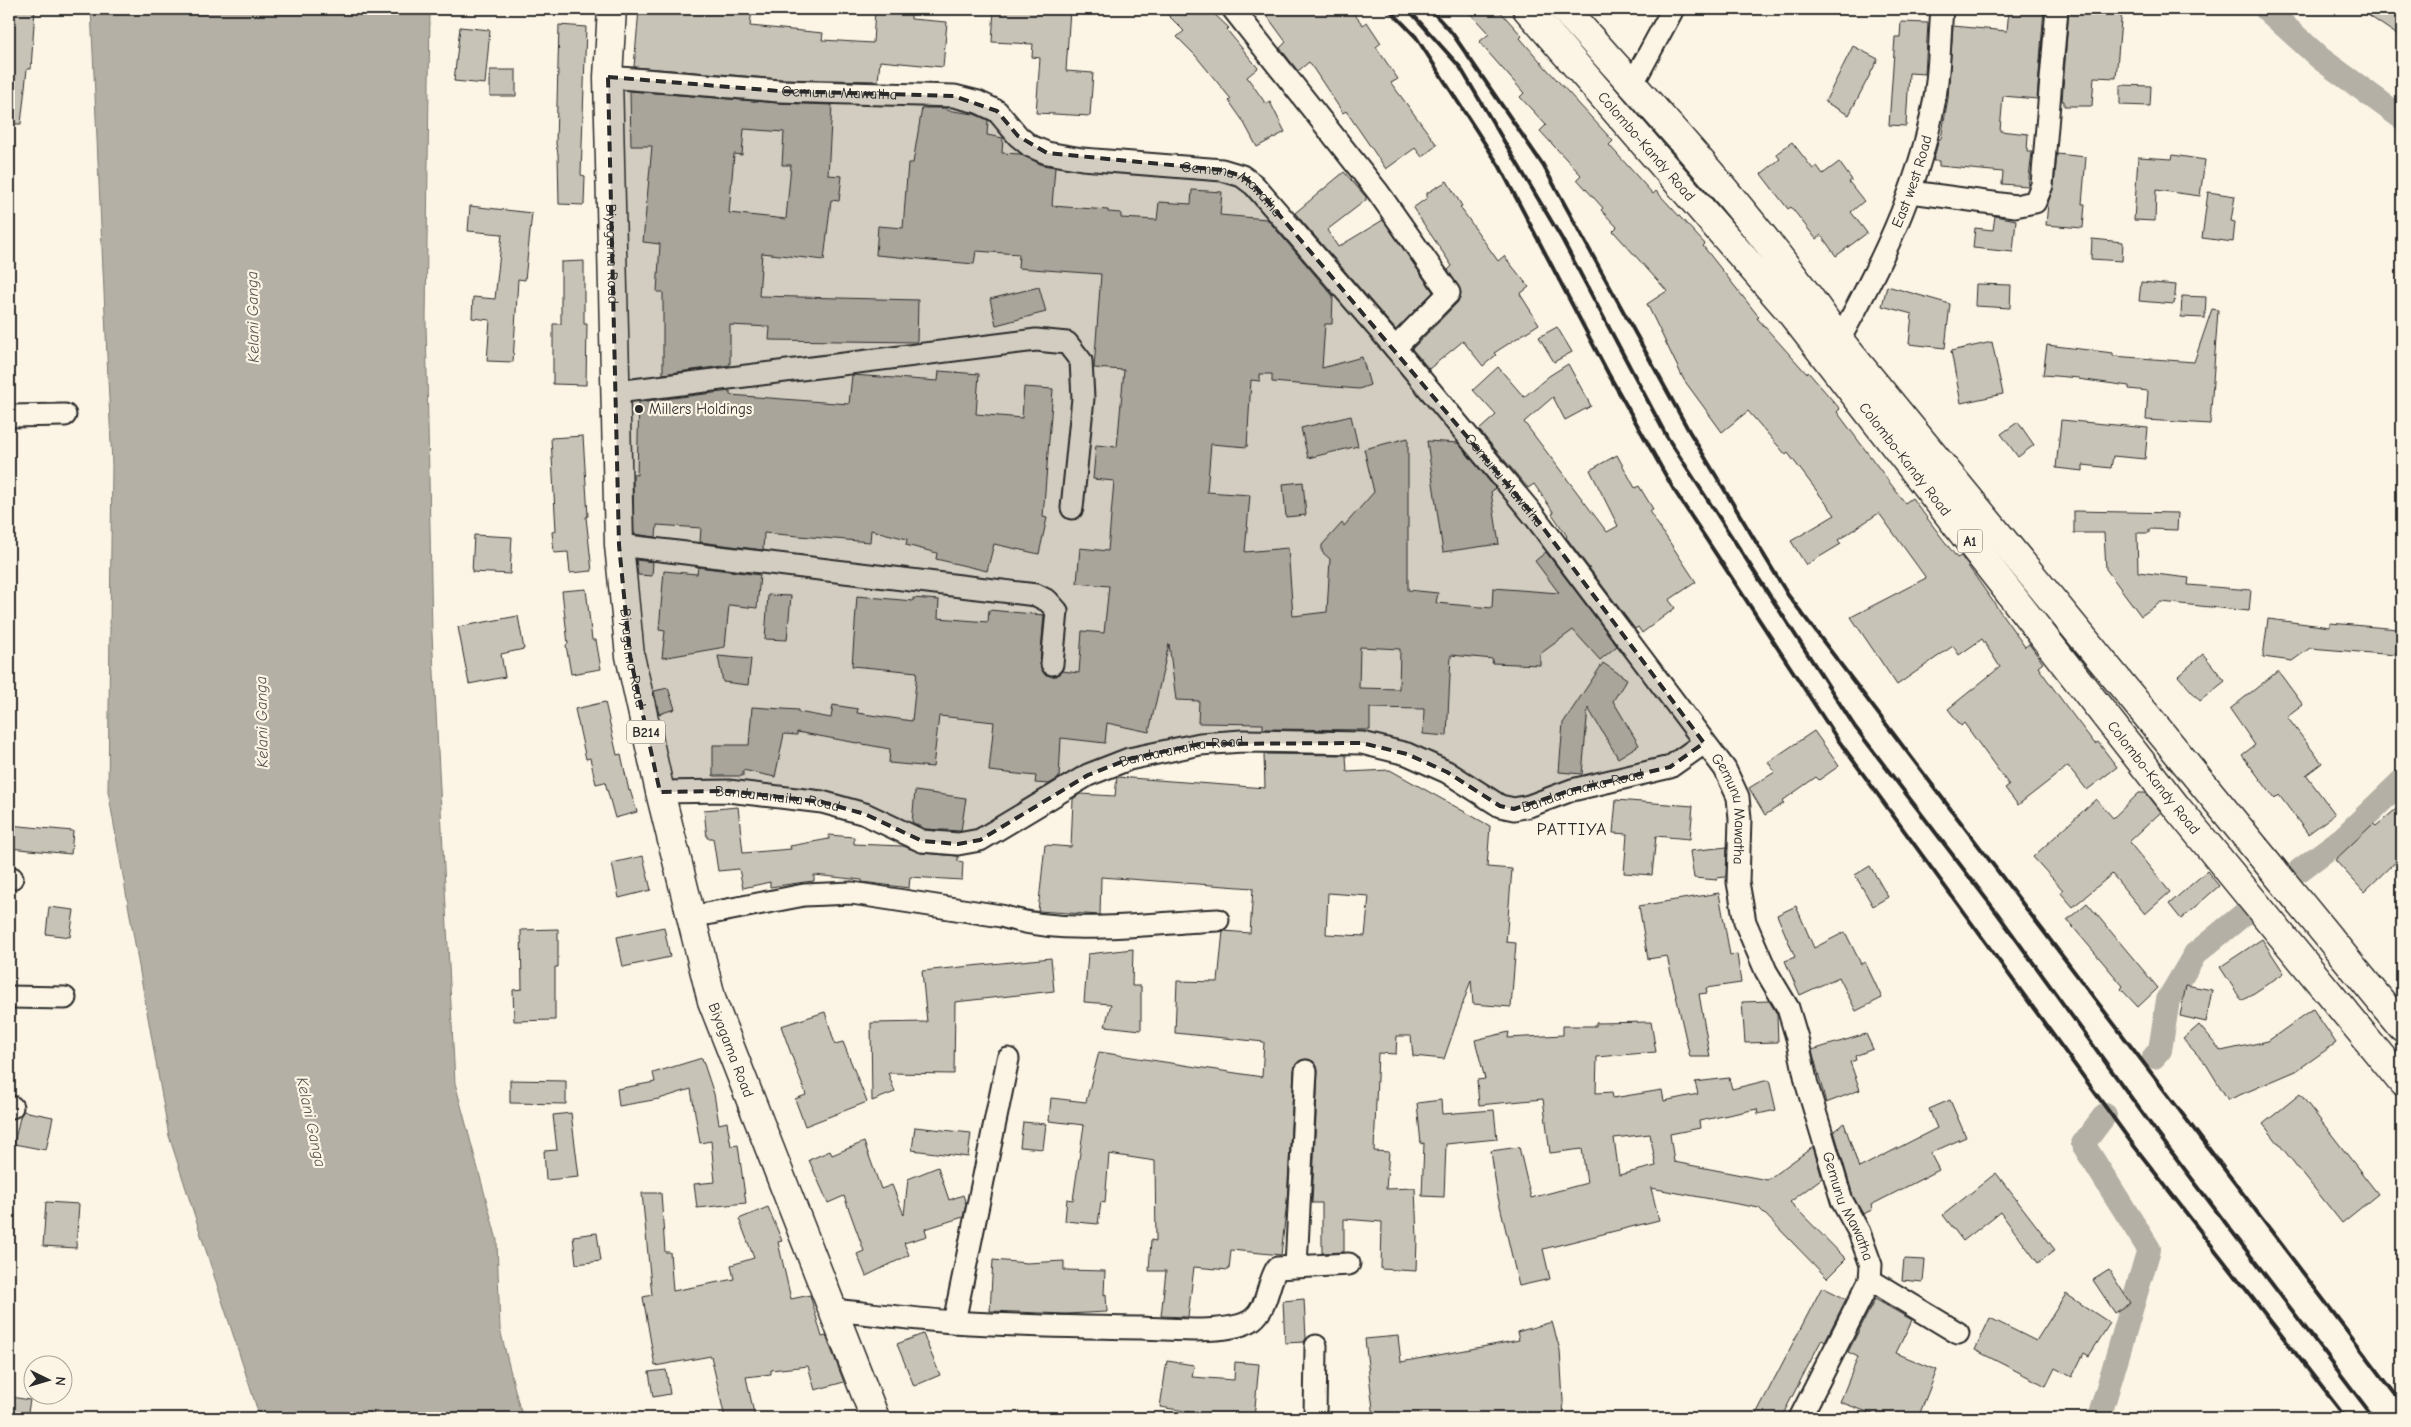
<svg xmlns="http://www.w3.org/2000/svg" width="2411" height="1427" viewBox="0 0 2411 1427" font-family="'Comic Neue',sans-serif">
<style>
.water{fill:#b4b0a5;stroke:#7d7b74}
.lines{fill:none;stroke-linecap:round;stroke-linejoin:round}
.canal{stroke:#b4b0a5;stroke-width:24}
.building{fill:#c8c3b7;stroke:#2b2b2b;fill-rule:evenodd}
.street-casing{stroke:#2b2b2b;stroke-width:25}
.primary-casing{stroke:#2b2b2b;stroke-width:31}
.highway-casing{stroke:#2b2b2b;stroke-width:31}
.street{stroke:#fcf5e5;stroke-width:21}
.primary{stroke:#fcf5e5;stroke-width:28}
.highway{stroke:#fcf5e5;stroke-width:28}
.rail{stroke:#2b2b2b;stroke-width:4}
.marked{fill:#2b2b2b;fill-opacity:0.2;stroke:#2b2b2b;stroke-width:4;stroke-dasharray:10 6;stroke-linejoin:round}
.poi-dot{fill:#2b2b2b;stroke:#fcf5e5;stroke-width:2}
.labels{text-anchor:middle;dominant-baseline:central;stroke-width:4.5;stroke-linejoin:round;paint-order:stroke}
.shield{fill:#fcf5e5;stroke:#6a6863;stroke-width:1}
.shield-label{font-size:14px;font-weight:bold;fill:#2b2b2b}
.street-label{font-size:15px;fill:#2b2b2b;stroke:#fcf5e5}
.poi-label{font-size:15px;fill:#2b2b2b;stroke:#fcf5e5;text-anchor:start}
.water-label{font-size:16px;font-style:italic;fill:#545350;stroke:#fcf5e5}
.quarter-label{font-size:18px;letter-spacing:1px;fill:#2b2b2b;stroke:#fcf5e5}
</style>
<rect width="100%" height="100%" fill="#fcf5e5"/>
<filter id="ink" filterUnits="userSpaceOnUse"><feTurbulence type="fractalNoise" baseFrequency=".02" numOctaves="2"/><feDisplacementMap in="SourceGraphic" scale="10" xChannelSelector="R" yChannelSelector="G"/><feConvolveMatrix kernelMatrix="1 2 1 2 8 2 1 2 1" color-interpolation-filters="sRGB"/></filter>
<g filter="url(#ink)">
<path class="water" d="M91 9H430L426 321 432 633 455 1083 497 1240 500 1329 519 1406 524 1418H260L169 1136 108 791 112 465Z"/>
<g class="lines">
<path class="canal" d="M2266 9 2321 59 2402 118
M2300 870 2344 837 2402 781
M2154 1057 2160 1050 2168 1000 2195 954 2245 913
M2099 1418 2149 1249 2083 1144 2105 1115"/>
</g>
<path class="building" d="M9 9H35L31 69H27L21 124H9Z
M639 9 718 13V9H752L750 26 823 33 822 40 873 43 875 9H911V19L947 22 943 67 880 61 878 81 780 79 634 67Z
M994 9H1070L1066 71 1093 73 1090 116 1036 113 1040 58 1032 57 1033 44 992 42Z
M1162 9H1209L1229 28 1227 30 1258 68 1247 77 1266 104 1270 102 1285 132 1257 147 1243 121 1229 101 1231 99 1195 55 1177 37 1184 31Z
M1262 9H1350L1363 25 1367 22 1381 43 1376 47 1398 79 1391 83 1437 145 1422 157 1415 148 1386 169 1346 111 1343 113 1309 62 1298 71 1280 48 1286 42Z
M1466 9H1498L1522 36 1520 38 1546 68 1613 141 1609 145 1653 194 1656 191 1705 244 1703 246 1759 317 1757 318 1807 374 1808 372 1840 409 1837 412 1905 503 1912 498 1957 558 1961 556 2025 647 2029 644 2043 663 2038 667 2066 706 2095 744 2098 742 2117 767 2087 790 2068 766 2018 805 2005 788 2009 785 1964 723 1961 726 1948 709 2000 667 1982 639 1959 655 1953 646 1897 685 1851 617 1926 578 1879 513 1838 540 1841 544 1806 565 1791 541 1835 515 1788 453 1786 455 1748 411 1722 432 1684 380 1647 304 1667 291 1613 231 1617 227 1601 210 1603 208 1577 179 1581 175 1540 131 1546 125 1520 97 1524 93 1479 42 1489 34Z
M2009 9H2044L2037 99 2003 96 2000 131 2028 134 2027 152H2032L2028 186 2002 184 2003 172 1939 166V161H1933L1939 139H1941L1948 98 1953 26 2007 31Z
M2069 9H2122L2116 78 2094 77 2092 106H2064V101H2062Z
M2359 9H2402V38Z
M1901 22 1928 23 1925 74 1909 73 1906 126 1889 125 1895 37H1900Z
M559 25 586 27 581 175 585 176 584 205 559 204 558 154 556 144Z
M460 27 490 30 485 84 454 81Z
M1853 46 1878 59 1849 115 1825 102Z
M490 70H516V96H490Z
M2120 85 2151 86 2150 106 2120 105Z
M630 91 778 103 832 105 828 175 842 176 839 201 831 200 824 260 762 253 759 296 918 300 917 342 769 340 770 327 730 325V365L663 374V292H657L660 244 643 242 652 146H631ZM744 129 784 132 782 165H791L786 219 729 213 734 154 742 155Z
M922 108H947L946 110 974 114 988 120 987 135 1003 138 1002 153 1021 154 1042 165 1055 167 1052 206 1108 210V212L1121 213V218L1157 220 1159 202 1191 204 1192 190 1222 192 1220 215 1267 219 1333 296 1332 324H1325L1322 368 1362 357 1370 385 1359 389 1272 382V374H1260V381L1251 380 1247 447 1211 444 1207 492 1250 495 1245 552 1288 548 1293 616 1327 612 1330 559 1322 552V545L1342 523 1344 526 1374 492 1364 449 1408 438V590L1438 593 1436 603 1492 608 1493 588 1559 593 1535 561 1546 552 1617 646 1600 660 1573 630 1540 654V665L1492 663 1493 659 1451 655 1447 736 1423 734 1424 709 1370 708V730L1263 729V724L1198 723 1199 701 1176 700 1169 644 1149 732 1107 723 1105 743 1061 738 1059 778 1049 784 1035 783 1036 776 989 771 994 722 939 716 933 767 889 763 890 749 797 732V735L784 734 775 777 743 770V776H713V745H749L752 707 798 710V712L831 718 833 705 858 709 857 713 912 721 917 672 852 666 857 596 913 601V598L939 600 938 618 988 622 989 610 1044 615 1040 663 1044 674 1050 676H1057L1062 671 1079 673 1082 631 1104 633 1109 586 1077 583 1080 548 1108 551 1114 481 1093 479 1096 445 1117 447 1124 370 1094 368 1101 274 1018 268 1019 254 976 251 974 264 876 255 878 226 903 228 908 163H913ZM1360 647 1400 649 1399 689 1359 688Z
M1792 142 1813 169 1817 166 1823 174 1839 162 1852 180 1849 182 1864 201 1851 212 1867 233 1836 256 1821 235 1816 239 1791 207 1788 209 1761 174 1780 159 1776 154Z
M2057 154 2086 157 2082 204H2085L2083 228 2046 225 2048 203 2054 186Z
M2173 155 2205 160 2200 196 2156 190 2155 221 2134 220 2138 157 2172 159Z
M1344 172 1366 197V200L1327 230 1338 247 1383 220 1433 292 1396 330 1295 213Z
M1447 181 1462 206 1460 207 1498 261 1504 256 1529 287 1520 294 1539 324 1494 353 1496 355 1483 366 1463 341 1429 369 1412 349 1458 302 1461 292 1448 270 1452 266 1413 208 1427 198V193Z
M2208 192 2235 196 2231 221 2235 222 2233 242 2202 238Z
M470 206 532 213 525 280 518 279 513 362 487 361 490 320 472 318 473 297 495 299 502 234 468 231Z
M1995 216 2016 220 2013 252 1973 248 1975 228 1993 230Z
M2092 239 2123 242 2122 261 2091 259Z
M584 261V324H587L586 385 553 384V324H561V262Z
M2141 282 2176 285 2174 304 2139 301Z
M1976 284 2011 285 2010 308 1975 306Z
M1887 286 1950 304 1945 348 1909 344 1912 314 1882 306Z
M1039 287 1046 312 996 325 990 299Z
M2182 296 2206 297 2205 318 2181 317Z
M2212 309 2218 310 2210 424 2146 420 2148 391 2129 389V386L2078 379 2079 378 2043 375 2047 345 2113 353V356L2194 362Z
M1557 327 1572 352 1554 362 1539 337Z
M1992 342 2003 394 1961 403 1951 351Z
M1568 364 1591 406 1565 420 1553 397 1524 422 1607 532 1618 526 1590 470 1617 455 1635 488 1639 486 1653 509 1649 511 1696 582 1669 600 1675 608 1642 633 1638 627 1635 629 1566 537 1567 536 1552 514 1554 513 1534 484 1528 488 1479 430 1496 415 1473 390 1498 367 1524 397 1549 376Z
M939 371 979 374 976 414 1022 418 1024 387 1053 389 1043 517 1047 518 1039 554 994 544 987 571 936 559 937 553 906 545 907 539 871 530 870 542 764 533 763 550 700 542 701 528 657 525 656 537 634 534 633 474 637 475 639 402 730 391V395L849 404 852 375 938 381Z
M1351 416 1358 446 1308 458 1301 428Z
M2061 420 2148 428 2145 459 2113 456 2111 468 2083 465V471L2056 468Z
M2018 422 2034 445 2018 457 2001 434Z
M583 436 588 516 586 517 592 571 570 573 568 552 554 553 552 532 556 531 551 438Z
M1427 441 1458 443 1495 488 1491 492 1499 544 1443 552Z
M1303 482 1306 515 1286 517 1283 484Z
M2074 511 2178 513 2177 530 2149 529V533H2137L2138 572 2189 578 2188 585 2251 590 2249 611 2161 602 2141 616 2106 569 2104 533H2074Z
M474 535 512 537 510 574 472 572Z
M636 560 653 562 652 576 638 575Z
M698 567 760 575 757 608 729 605 725 647 662 658 665 631 659 630 664 571 697 574Z
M586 589 592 640H596L601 669 571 674 566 645 568 644 562 591Z
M768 595 791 596 787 640 765 639Z
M518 616 524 649 501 654 505 677 469 684 458 627Z
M2268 619 2330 627V623L2398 629 2396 655 2310 648 2292 661 2263 657Z
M2203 654 2225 681 2200 701 2178 676Z
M718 656 751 659 748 685 723 682Z
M1603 663 1627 679 1613 701 1639 745 1618 758 1588 708 1582 774 1559 772 1563 723Z
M2278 671 2303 705 2287 717 2322 763 2306 775 2335 814 2308 834 2279 795 2275 799 2242 755 2255 745 2230 709Z
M668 688 675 709 659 714 654 691Z
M605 702 617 755 621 754 629 791 630 790 637 812 615 818 605 782 596 784 590 758 586 759 575 709Z
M1814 731 1839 766 1819 780 1816 777 1782 801 1784 803 1765 815 1749 788 1775 772 1768 762Z
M1264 754 1346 755 1347 772 1390 770 1490 826 1487 867 1512 869 1506 942 1516 943 1511 1007 1473 1004 1471 980 1444 1059 1413 1056 1411 1036H1397L1396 1054 1378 1053 1374 1151 1389 1152 1386 1189 1415 1188 1417 1238 1416 1271 1381 1269 1382 1222 1344 1219V1252L1322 1253V1203H1312L1318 1071 1313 1061 1306 1059 1296 1064 1294 1070 1287 1202 1281 1255 1231 1250 1229 1270 1194 1267 1188 1317 1161 1316 1166 1271H1149L1151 1240 1156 1241 1155 1161 1109 1154 1105 1203 1101 1202 1098 1224 1065 1221 1067 1199 1073 1200 1084 1125 1049 1121 1051 1098 1086 1102 1099 1052 1262 1077 1264 1042 1175 1033 1177 981 1218 982 1223 931 1250 933 1253 888 1101 877 1100 915 1038 911 1045 845 1071 847 1073 799 1080 794 1115 796 1117 777 1265 788ZM1328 893 1369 896 1365 936 1326 934Z
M915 791 966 798 961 831 925 829 912 822Z
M2139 793H2146L2161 812 2129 842 2170 892 2145 914 2112 874 2073 907 2060 892 2063 890 2033 857 2096 799 2113 818Z
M1616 800 1693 806 1690 839 1656 836 1652 875 1624 873 1627 834 1613 833Z
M2402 804V855L2364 892 2335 860 2373 824 2376 826Z
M738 807 743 853 791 849 790 846 829 839V835L854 837V844L903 846 921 853 958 856V861L963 862 962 880 910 877 909 888 862 882V880L814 875V881L805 882 770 887V882L743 888 739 869 718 871 713 838H707L704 810Z
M9 825 73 831 71 854 9 848Z
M1727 847 1726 877 1716 878 1717 880 1694 878 1690 851Z
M643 856 651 890 619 898 612 863Z
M1870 866 1888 897 1873 906 1855 875Z
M2207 871 2219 886 2181 919 2169 904Z
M1719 893 1730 955 1737 954 1741 983 1706 988 1707 993 1699 994 1710 1057H1690L1667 956 1648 959 1639 906Z
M2087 903 2158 988 2138 1007 2121 989 2123 986 2067 920Z
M1796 906 1814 948 1845 932 1861 964 1865 962 1882 998 1856 1011 1839 977 1800 995 1785 961 1795 957 1777 915Z
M49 907 74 910 70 937 46 934Z
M664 927 670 957 623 967 617 937Z
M558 929V967H555V1020L514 1021 513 990 522 989 521 930Z
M2262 939 2284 973 2242 1001 2220 967Z
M1133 949 1132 986H1141V1030L1105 1026 1111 1004 1084 1002 1088 954Z
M1051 958 1054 991 955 1002 954 1074 888 1073 895 1092 872 1101 871 1023 927 1022 922 971Z
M2186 985 2212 990 2206 1022 2180 1016Z
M1769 1001 1777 1014 1778 1042 1745 1043 1742 1002Z
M2313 1009 2336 1043 2296 1071 2228 1100 2206 1064 2183 1039 2199 1025 2221 1051 2268 1041Z
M825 1012 835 1044 843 1042 867 1102 805 1126 795 1099 806 1095 781 1026Z
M1651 1022 1656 1052 1597 1057 1596 1093 1612 1092 1613 1098 1662 1090 1664 1101 1698 1094 1695 1082 1729 1078 1732 1089 1769 1080 1776 1110 1758 1114 1757 1109 1699 1121 1700 1128 1670 1134 1674 1162 1767 1180 1813 1147 1822 1178 1790 1202 1846 1259 1827 1278 1759 1208 1651 1188 1659 1220 1543 1249 1550 1279 1519 1286 1497 1193 1491 1151 1519 1147 1531 1198 1587 1183 1582 1149 1550 1153 1543 1099 1479 1105 1477 1080 1485 1079 1475 1040 1509 1032 1508 1038 1563 1035V1026H1596V1023ZM1650 1134 1656 1166 1619 1175 1614 1138Z
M1866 1034 1873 1049 1855 1056 1856 1060 1850 1062 1860 1090 1826 1103 1812 1050Z
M702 1058 714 1094 719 1124 727 1122 731 1146 738 1145 746 1203 697 1208 694 1184 715 1182 711 1141 700 1143 691 1089 659 1099 619 1106 617 1089 655 1082 653 1073Z
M510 1080 566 1081V1104L510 1103Z
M2300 1094 2378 1194 2342 1223 2263 1124Z
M1441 1100 1442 1114 1494 1110 1497 1139 1446 1144 1444 1197 1422 1196 1424 1143 1421 1144 1417 1103Z
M1950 1100 1966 1137 1930 1153 1939 1170 1871 1205 1872 1210 1863 1214 1853 1196 1834 1131 1844 1123 1859 1168 1937 1128 1929 1109Z
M23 1111 53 1117 46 1150 14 1144 20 1117Z
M571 1113 579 1177 546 1180 544 1151 557 1150 553 1115Z
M1023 1122 1046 1124 1043 1149 1020 1147Z
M915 1127 971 1133 968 1157 912 1150Z
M864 1142 881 1189 892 1185 904 1215 908 1179 938 1167 949 1200 963 1195 966 1204 963 1217 925 1229 927 1236 904 1243 909 1255 866 1276 857 1254 864 1251 844 1196 828 1203 809 1160 830 1151 832 1155Z
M1996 1173 2055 1250 2038 1263 2000 1212 1963 1241 1943 1215Z
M642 1193H661L665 1252H670L673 1291 734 1279 731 1265 754 1258 739 1219 768 1207 782 1241 778 1242 791 1299 810 1295 822 1337 826 1336 844 1382 815 1390 808 1366 771 1370V1374L746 1377 755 1418H725L711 1356 655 1366 643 1297 652 1295Z
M46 1202 79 1204 76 1248 43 1246Z
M597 1233 601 1261 576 1264 573 1236Z
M1904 1259 1925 1260 1923 1282 1902 1280Z
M993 1260 1027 1263 1064 1261V1270L1105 1271 1104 1295 1106 1294 1107 1312 1066 1314 990 1311Z
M2109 1270 2130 1303 2115 1313 2093 1280Z
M1822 1287 1846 1299 1825 1341 1822 1339 1781 1418H1754Z
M2066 1294 2110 1323 2089 1356 2084 1353 2072 1377 2055 1368 2046 1386 1975 1350 1990 1318 2036 1341Z
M1304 1299 1306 1338 1304 1342 1285 1343 1283 1301Z
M1875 1299 1912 1320 1896 1353 1937 1370 1918 1418H1884L1840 1402 1858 1357 1848 1352Z
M1552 1322 1560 1350 1564 1418H1537V1413L1505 1418H1374L1365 1339 1398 1336 1401 1362 1519 1340 1517 1332Z
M923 1334 940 1375 914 1386 897 1344Z
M1167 1361 1194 1365 1192 1377 1234 1380 1235 1362 1259 1364 1254 1418 1223 1417 1160 1407Z
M666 1370 670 1394 653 1397 649 1372Z
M11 1397 30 1400 27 1418H9Z"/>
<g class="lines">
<g class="street-casing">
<g id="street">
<path d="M1233 9 1378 192 1449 293 1395 348"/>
<path id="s1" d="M608 77 779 91 954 96 978 102 997 111 1018 136 1030 146 1047 153 1082 159 1222 170 1242 176 1254 185 1395 348 1535 517 1725 769 1738 797 1740 819 1738 882 1745 922 1766 971 1788 1008 1797 1038 1807 1085 1842 1201 1859 1232 1871 1265 1870 1280 1800 1418"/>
<path d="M1632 85 1673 9"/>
<path d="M1911 192 2015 206 2035 202 2042 185 2057 9"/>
<path id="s2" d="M1839 340C1880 266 1917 192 1933 108 1940 76 1939 41 1942 9"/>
<path d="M617 392 1036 340 1067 343 1081 361 1083 398 1072 508"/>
<path d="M9 416 65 415"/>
<path d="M619 545 1036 595 1048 601 1057 611 1052 664"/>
<path id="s3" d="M660 792 728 791 822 802 865 814 922 841 958 844 980 840 1088 775 1129 759 1200 744 1242 741 1362 743 1407 754 1447 772 1500 806 1514 809 1529 806 1572 790 1670 767 1704 743"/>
<path d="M9 878H12"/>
<path d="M691 917 804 895 852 893 1001 916C1069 937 1148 923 1218 920"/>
<path d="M9 997 65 998"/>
<path d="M9 1107H12"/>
<path d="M1296 1266 1306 1071"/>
<path d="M1870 1280 1958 1333"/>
<path d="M833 1310C873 1314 914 1319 954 1322 1016 1326 1078 1327 1141 1328 1167 1329 1233 1335 1253 1319 1268 1307 1267 1284 1277 1268L1349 1264"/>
<path d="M954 1322 1008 1059"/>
<path d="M1315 1418 1316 1346"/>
</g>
</g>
<g class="primary-casing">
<g id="primary">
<path id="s4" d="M612 9 608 77 619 545 630 656 660 792 712 1001 875 1418"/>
</g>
</g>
<g class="highway-casing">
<g id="highway">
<path id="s5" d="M1527 9 1788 309 2178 809 2402 1082"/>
<path d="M1564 9C1660 115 1759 221 1839 340L2402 1027"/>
</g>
</g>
<use href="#street" class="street"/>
<use href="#primary" class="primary"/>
<use href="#highway" class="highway"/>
<path class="rail" d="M1389 9 1416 37 1500 167 1608 373 1674 490 1836 737 2131 1142 2346 1418
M1408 9 1460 67 1562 239 1667 437 1855 727 1997 913 2154 1129 2374 1418
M1430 9 1452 33 1543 165 1689 431 1788 595 2402 1403"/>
</g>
</g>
<path class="marked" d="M608 77 779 91 954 96 997 111 1018 136 1047 153 1222 170 1242 176 1254 185 1535 517 1704 743 1670 767 1572 790 1514 809 1500 806 1447 772 1407 754 1362 743 1200 744 1129 759 1088 775 980 840 958 844 922 841 865 814 822 802 728 791 660 792 630 656 619 545Z"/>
<circle class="poi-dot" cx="639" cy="409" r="5"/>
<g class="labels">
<g class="shield">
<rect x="1957.5" y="529.5" width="25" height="23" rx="4"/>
<rect x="627" y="720.5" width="38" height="23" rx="4"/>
</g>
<g class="shield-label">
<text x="1970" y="541">A1</text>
<text x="646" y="732">B214</text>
</g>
<g class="street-label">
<text stroke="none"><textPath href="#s1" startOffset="232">Gemunu Mawatha</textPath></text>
<text stroke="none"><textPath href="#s5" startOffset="182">Colombo-Kandy Road</textPath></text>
<text stroke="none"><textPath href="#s2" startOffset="175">East west Road</textPath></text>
<text stroke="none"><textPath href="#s1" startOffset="652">Gemunu Mawatha</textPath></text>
<text stroke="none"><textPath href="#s4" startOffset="245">Biyagama Road</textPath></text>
<text stroke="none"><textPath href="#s5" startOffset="588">Colombo-Kandy Road</textPath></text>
<text stroke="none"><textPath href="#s1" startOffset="1058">Gemunu Mawatha</textPath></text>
<text stroke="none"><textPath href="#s4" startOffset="650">Biyagama Road</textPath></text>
<text stroke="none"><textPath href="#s3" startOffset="552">Bandaranaika Road</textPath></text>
<text stroke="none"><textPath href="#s5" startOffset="992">Colombo-Kandy Road</textPath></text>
<text stroke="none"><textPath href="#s3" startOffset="972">Bandaranaika Road</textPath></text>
<text stroke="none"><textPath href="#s3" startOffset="118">Bandaranaika Road</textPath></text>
<text stroke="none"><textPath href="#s1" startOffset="1462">Gemunu Mawatha</textPath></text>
<text stroke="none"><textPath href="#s4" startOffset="1055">Biyagama Road</textPath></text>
<text stroke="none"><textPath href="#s1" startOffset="1882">Gemunu Mawatha</textPath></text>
</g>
<g class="poi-label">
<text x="649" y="409">Millers Holdings</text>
</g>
<g class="water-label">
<text transform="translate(253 317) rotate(-91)">Kelani Ganga</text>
<text transform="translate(262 722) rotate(-91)">Kelani Ganga</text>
<text transform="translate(311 1122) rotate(78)">Kelani Ganga</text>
</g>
<g class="quarter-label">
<text x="1572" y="829">PATTIYA</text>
</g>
</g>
<rect width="2411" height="1427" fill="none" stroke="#fcf5e5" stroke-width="30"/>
<rect x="15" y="15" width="2381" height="1397" fill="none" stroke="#2b2b2b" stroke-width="2" filter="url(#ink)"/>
<g transform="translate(48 1380) rotate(95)"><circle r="24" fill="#fcf5e5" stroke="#a8a49b"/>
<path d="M0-4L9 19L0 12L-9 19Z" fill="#2b2b2b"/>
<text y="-8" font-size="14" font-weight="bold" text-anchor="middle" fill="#2b2b2b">N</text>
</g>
</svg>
